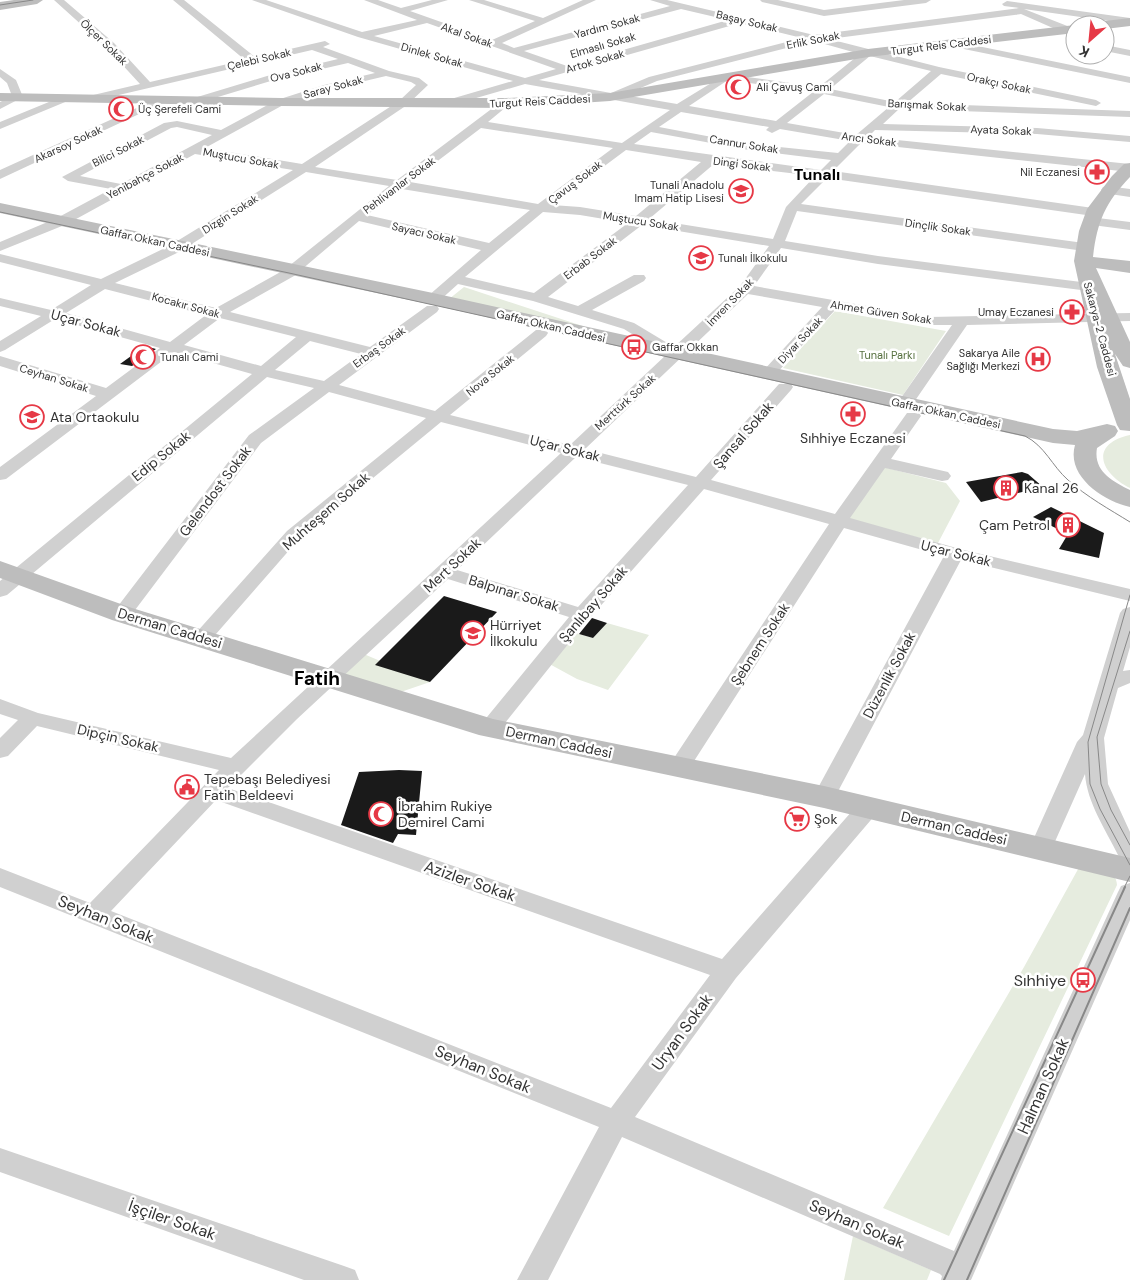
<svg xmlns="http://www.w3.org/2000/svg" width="1130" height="1280" viewBox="0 0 1130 1280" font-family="'DM Sans',sans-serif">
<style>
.green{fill:#e6ecdf}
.building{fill:#1a1a1a}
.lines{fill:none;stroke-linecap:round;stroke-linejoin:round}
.street{fill:#d0d0d0;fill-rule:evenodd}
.secondary{fill:#bdbdbd;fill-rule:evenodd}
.tram-far1{stroke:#888;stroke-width:1}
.tram{stroke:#888;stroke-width:2}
.labels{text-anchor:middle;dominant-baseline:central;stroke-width:5;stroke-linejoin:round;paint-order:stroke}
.far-street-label{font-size:11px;fill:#333;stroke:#fff}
.far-poi-label{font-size:11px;fill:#333;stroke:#fff;text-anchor:start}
.far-park-label{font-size:11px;fill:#56703f;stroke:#fff}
.street-label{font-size:14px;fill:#333;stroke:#fff}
.poi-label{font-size:14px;fill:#333;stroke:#fff;text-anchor:start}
.far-district-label{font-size:16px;font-weight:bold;fill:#000;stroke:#fff}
.near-street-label{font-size:16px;fill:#333;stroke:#fff}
.near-poi-label{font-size:16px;fill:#333;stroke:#fff;text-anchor:end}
.district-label{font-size:19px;font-weight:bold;fill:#000;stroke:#fff}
</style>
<rect width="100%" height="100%" fill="#fff"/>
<path class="green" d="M464 287 613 336 449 299Z
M835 311 946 331 903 395 783 368Z
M1130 435V488C1100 473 1089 444 1130 435Z
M879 466 946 483 960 501 938 543 842 517Z
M607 623 649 635 608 690 577 679 544 661 569 631 593 638Z
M359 652 430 682 389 696 329 677Z
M1082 862C1094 866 1117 869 1117 885L949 1236 883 1208 1024 967Z
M853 1236 931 1270 927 1280H844Z"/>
<path class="building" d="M145 346 156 349 132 366 120 364Z
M1022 472 1028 474 1043 487 981 502 966 482Z
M1051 507 1104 533 1099 558 1059 549 1068 534 1033 517Z
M444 596 497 612 430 682 375 665Z
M592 618 607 623 593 638 579 634Z
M399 770 422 771 416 835 398 834 393 843 341 825 359 772Z"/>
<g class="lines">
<path class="street" d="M54 0H64L114 43 150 82 245 60 173 0H184L255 57 325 41 330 44 323 47 389 71 419 78 428 85 407 105 315 167 397 180 502 101 506 100 511 103 488 122 622 143 670 110 525 84 452 105H444L443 103 444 101 513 81 358 37 252 0H266L362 32 417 20 364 0H378L401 8 432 0H448L410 11 492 40 535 21 469 0H484L543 18 583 0H596L502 43 514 48 670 6 650 0H667L814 35 1019 8 1004 6 1002 4 1007 1 1130 18V24L1024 9 1075 29V35L1062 32 1021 14 829 39 939 67 1096 100 1101 103 1096 106 941 74 907 103 1130 111V117L899 109 883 124 1037 128 1130 136V142L1037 134 875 130 868 137 1130 164V172L861 143 833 171 1093 208 1099 212 1093 216 827 178 801 204 1084 243 1089 244 1091 247 1089 250 1084 251 797 211 785 241 878 256 1089 283 1096 287 1094 290 1089 291 878 264 781 248 754 286 929 317 1130 313V321L967 325 910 408H898L896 405 952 325H929L836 309 773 377H763L760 374 763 371 822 307 748 294 585 449 696 477 779 384H791L793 387 791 390 711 480 835 514 907 413H919L921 416 891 459 948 472 951 476 948 480 942 481 885 468 850 518 960 549 1130 589V601L961 560 835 797 832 802 824 805 816 802 813 797 944 556 844 528 687 772 679 774 671 772 668 767 829 524 704 489 581 628 497 733 489 735 481 733 478 728 569 617 448 579 297 719 228 788 722 959 860 802 868 800 876 802 879 808 876 814 736 978 635 1117 954 1251 1118 892 1121 886 1130 883V920L971 1280H941L942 1276 940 1274 622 1137 548 1280H517L599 1127 0 887V868L90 903 219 770 37 726 8 756 0 758V738L18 720 0 714V699L38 713 231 758 561 453 441 422 299 539 209 642 202 644 195 642 192 638 195 634 287 531 426 418 329 392 261 443 129 618 122 620 115 618 112 614 115 610 249 435 314 388 267 377 7 595 0 597V581L252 374 174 352 6 479 0 480V467L96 396 0 366V356L106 388 160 348 55 319 5 350 0 352V341L41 316 0 306V298L51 310 91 285 0 262V254L101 279 169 246 293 170 195 154 67 224 0 251V242L57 218 111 189 68 181 62 177 164 123 177 121 221 130 277 100 324 85 375 73 348 63 274 80 198 103 193 100 194 98 267 76 338 59 312 50 93 101 89 100 88 98 89 96 140 84 106 47ZM681 9 728 20 567 66 524 51ZM427 23 556 69 525 78 374 36ZM740 23 802 38 649 77 611 93 539 80ZM814 41 860 54 819 87 726 74 677 104 624 95 657 81ZM870 56 931 71 895 102 830 89ZM386 76 411 82 416 85 399 101 302 164 205 148 285 104 331 89ZM728 80 813 92 776 121 689 106ZM824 94 889 107 856 135 787 123ZM681 112 769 127 766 130 772 133 780 129 850 141 838 153 749 144 659 127ZM177 127 212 135 121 184 80 176 171 128ZM481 128 613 148 538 204 410 182ZM651 132 749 150 831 160 821 170 634 144ZM626 150 701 162 636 216 580 207 552 205ZM714 164 815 176 786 207 773 239 649 219ZM306 172 389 186 284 270 216 308 115 283 179 252ZM402 189 530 210 489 243 367 215ZM543 212 580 215 628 223 534 293 465 277ZM359 221 481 250 428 296 426 299 428 302H438L458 284 533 301 624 329 666 355 570 445 450 415 546 336 548 333 546 330H536L435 411 339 385 437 312 439 309 437 306H427L370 347 230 312 294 276ZM642 225 769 246 740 286 674 347 634 323 592 310 644 281 646 278 644 275H634L578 306 548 297ZM105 289 206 315 170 342 66 313ZM220 318 296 337 261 366 184 345ZM310 341 361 354 324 381 275 370ZM576 457 688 485 578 607 457 570ZM216 800 710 975 611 1108 111 911Z
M760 0H778L824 10 904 0H931L926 3 824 16 762 2Z
M953 41 1130 77V83L949 46V42Z
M1105 45 1130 50V56L1105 51Z
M0 69 16 80 23 97 0 109V102L12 96 7 83 0 77Z
M66 95 70 96 71 98 70 100 0 129V122Z
M163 96 168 99 167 101 0 179V170Z
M1107 186 1130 189V197L1103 193 1101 190 1103 187Z
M1090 217 1130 222V230L1085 224 1084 221 1085 218Z
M1130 607V647L1123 671 1130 670V683L1118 688 1104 738 1108 784 1130 832V863L1122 861 1118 855C1106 830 1087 803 1085 774L1049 855 1041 857 1033 855 1029 849 1077 742 1083 735 1120 613 1123 609Z
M0 1148 344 1266 355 1270 359 1280H304L0 1172Z"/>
<path class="secondary" d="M14 0H43L37 4 0 10V2Z
M1130 18V26L1105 29V25H1098L1105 21Z
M1075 25V33L868 57 610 101 506 108 281 106 0 101V93L281 98H506L610 93 868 49Z
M1130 163V177C1105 203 1097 222 1093 257L1130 261V273L1096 268 1130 342V368L1123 366 1115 354 1130 399V431L1120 430 1117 425 1097 367 1074 261 1079 231 1087 209 1112 176 1124 164Z
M0 203 433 293 1053 429 1077 431 1107 424 1115 426 1118 431 1115 436 1097 448C1093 471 1112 481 1130 490V507C1103 501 1066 476 1075 445L1053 443 433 305 0 213Z
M0 561 132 608 493 719 824 786 1130 858V882L824 808 479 735 112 620 0 578Z"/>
<path class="tram-far1" d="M0 5 33 0
M0 212 289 273 1025 436C1045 446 1052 466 1068 480 1087 497 1109 509 1130 522
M1130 595 1088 742 1090 784 1100 809 1130 865
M1130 631 1097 737 1101 784 1111 810 1130 845
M1124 888 1130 876"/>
<path class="tram" d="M944 1280 1125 887
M967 1280 1130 908"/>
</g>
<defs>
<g id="mosque-ring" transform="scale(1.25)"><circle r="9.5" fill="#fff" stroke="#e63946" stroke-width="1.5"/><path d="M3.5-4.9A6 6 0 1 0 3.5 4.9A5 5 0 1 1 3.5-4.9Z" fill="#e63946"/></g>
<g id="pharmacy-ring" transform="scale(1.25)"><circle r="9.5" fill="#fff" stroke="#e63946" stroke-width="1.5"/><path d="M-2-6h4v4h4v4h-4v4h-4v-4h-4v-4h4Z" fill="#e63946"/></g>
<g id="school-ring" transform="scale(1.25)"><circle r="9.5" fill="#fff" stroke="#e63946" stroke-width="1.5"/><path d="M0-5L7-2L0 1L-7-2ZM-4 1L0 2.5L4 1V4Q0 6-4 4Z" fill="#e63946"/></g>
<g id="bus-ring" transform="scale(1.25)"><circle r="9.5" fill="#fff" stroke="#e63946" stroke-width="1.5"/><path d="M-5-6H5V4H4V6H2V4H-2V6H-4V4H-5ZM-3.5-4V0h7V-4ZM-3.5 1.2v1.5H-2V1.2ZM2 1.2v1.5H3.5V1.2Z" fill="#e63946"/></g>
<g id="hospital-ring" transform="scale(1.25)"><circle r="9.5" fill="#fff" stroke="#e63946" stroke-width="1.5"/><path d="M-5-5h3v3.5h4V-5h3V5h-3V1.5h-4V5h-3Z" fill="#e63946"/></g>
<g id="building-ring" transform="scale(1.25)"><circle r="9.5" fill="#fff" stroke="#e63946" stroke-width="1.5"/><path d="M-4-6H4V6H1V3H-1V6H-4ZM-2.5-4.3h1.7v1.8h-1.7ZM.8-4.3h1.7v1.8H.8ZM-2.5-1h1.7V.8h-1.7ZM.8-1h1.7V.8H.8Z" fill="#e63946"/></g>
<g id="civic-ring" transform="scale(1.25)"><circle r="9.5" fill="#fff" stroke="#e63946" stroke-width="1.5"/><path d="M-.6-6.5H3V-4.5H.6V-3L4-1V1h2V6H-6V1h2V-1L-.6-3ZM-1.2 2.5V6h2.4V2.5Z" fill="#e63946"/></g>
<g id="supermarket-ring" transform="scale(1.25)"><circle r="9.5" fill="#fff" stroke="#e63946" stroke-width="1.5"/><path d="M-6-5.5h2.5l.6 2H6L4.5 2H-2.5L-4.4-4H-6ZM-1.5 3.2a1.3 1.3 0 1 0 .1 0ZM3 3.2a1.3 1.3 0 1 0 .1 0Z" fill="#e63946"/></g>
</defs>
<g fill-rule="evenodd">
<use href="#mosque-ring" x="738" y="87"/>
<use href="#mosque-ring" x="121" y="109"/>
<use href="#pharmacy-ring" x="1097" y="172"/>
<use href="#school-ring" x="741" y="191"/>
<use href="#school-ring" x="701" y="258"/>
<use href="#pharmacy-ring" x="1072" y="312"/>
<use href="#bus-ring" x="634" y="347"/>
<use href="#mosque-ring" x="143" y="357"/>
<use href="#hospital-ring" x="1038" y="359"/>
<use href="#pharmacy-ring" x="853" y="414"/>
<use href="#school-ring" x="32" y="417"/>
<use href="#building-ring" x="1006" y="488"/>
<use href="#building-ring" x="1068" y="525"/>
<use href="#school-ring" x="473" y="633"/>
<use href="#civic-ring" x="187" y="787"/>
<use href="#mosque-ring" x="381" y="814"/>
<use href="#supermarket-ring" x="797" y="819"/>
<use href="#bus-ring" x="1083" y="980"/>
</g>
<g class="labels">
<g class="far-street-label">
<text transform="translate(747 21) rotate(13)">Başay Sokak</text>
<text transform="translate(607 26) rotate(-15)">Yardım Sokak</text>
<text transform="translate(467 35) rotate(20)">Akal Sokak</text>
<text transform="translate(813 40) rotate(-11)">Erlik Sokak</text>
<text transform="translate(104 42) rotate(44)">Ölçer Sokak</text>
<text transform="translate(603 45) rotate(-16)">Elmaslı Sokak</text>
<text transform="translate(941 45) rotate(-7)">Turgut Reis Caddesi</text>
<text transform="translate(432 55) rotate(16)">Dinlek Sokak</text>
<text transform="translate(259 59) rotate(-13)">Çelebi Sokak</text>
<text transform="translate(595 61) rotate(-16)">Artok Sokak</text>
<text transform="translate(296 72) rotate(-14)">Ova Sokak</text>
<text transform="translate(999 83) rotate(12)">Orakçı Sokak</text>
<text transform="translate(333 87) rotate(-15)">Saray Sokak</text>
<text transform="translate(540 101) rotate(-3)">Turgut Reis Caddesi</text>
<text transform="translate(927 105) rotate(3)">Barışmak Sokak</text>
<text transform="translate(1001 130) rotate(2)">Ayata Sokak</text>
<text transform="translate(869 139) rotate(7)">Arıcı Sokak</text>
<text transform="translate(68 144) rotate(-25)">Akarsoy Sokak</text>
<text transform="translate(744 144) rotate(9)">Cannur Sokak</text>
<text transform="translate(118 151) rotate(-27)">Bilici Sokak</text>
<text transform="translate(241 158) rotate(10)">Muştucu Sokak</text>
<text transform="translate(742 164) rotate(7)">Dingi Sokak</text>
<text transform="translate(145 176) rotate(-28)">Yenibahçe Sokak</text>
<text transform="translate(575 182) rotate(-37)">Çavuş Sokak</text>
<text transform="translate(399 185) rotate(-37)">Pehlivanlar Sokak</text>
<text transform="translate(230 214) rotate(-32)">Dizgin Sokak</text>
<text transform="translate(641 221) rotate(9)">Muştucu Sokak</text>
<text transform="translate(938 227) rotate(8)">Dinçlik Sokak</text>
<text transform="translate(424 233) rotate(13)">Sayacı Sokak</text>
<text transform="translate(155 241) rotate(12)">Gaffar Okkan Caddesi</text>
<text transform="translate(590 258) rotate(-37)">Erbab Sokak</text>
<text transform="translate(730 302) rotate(-46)">İmren Sokak</text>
<text transform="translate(186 305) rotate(15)">Kocakır Sokak</text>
<text transform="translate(881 312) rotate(9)">Ahmet Güven Sokak</text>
<text transform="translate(551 326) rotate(13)">Gaffar Okkan Caddesi</text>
<text transform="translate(1100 329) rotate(75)">Sakarya-2 Caddesi</text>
<text transform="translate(800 340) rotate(-47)">Diyar Sokak</text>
<text transform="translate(379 347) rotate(-36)">Erbaş Sokak</text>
<text transform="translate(490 375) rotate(-39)">Nova Sokak</text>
<text transform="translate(54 378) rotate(17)">Ceyhan Sokak</text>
<text transform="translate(625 402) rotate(-42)">Merttürk Sokak</text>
<text transform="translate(946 413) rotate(12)">Gaffar Okkan Caddesi</text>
</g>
<g class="far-poi-label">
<text x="756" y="87">Ali Çavuş Cami</text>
<text x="138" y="109">Üç Şerefeli Cami</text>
<text x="1080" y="172" text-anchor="end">Nil Eczanesi</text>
<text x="724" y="185" text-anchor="end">Tunali Anadolu<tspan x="724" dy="13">Imam Hatip Lisesi</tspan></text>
<text x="718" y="258">Tunalı İlkokulu</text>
<text x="1054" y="312" text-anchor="end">Umay Eczanesi</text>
<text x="652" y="347">Gaffar Okkan</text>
<text x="1020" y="353" text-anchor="end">Sakarya Aile<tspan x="1020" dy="13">Sağlığı Merkezi</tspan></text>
<text x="160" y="357">Tunalı Cami</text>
</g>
<g class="far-park-label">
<text x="887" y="355">Tunalı Parkı</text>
</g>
<g class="street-label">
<text transform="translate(86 323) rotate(15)">Uçar Sokak</text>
<text transform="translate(743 435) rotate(-49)">Şansal Sokak</text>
<text transform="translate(565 448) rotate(14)">Uçar Sokak</text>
<text transform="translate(161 456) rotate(-39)">Edip Sokak</text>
<text transform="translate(215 491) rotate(-53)">Gelendost Sokak</text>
<text transform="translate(326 511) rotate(-41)">Muhteşem Sokak</text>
<text transform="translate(956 553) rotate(14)">Uçar Sokak</text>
<text transform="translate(452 565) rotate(-43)">Mert Sokak</text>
<text transform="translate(514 593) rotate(17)">Balpınar Sokak</text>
<text transform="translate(593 604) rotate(-49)">Şanlıbay Sokak</text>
<text transform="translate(170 628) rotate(17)">Derman Caddesi</text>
<text transform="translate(760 644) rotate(-57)">Şebnem Sokak</text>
<text transform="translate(889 675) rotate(-62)">Düzenlik Sokak</text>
<text transform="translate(118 738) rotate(13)">Dipçin Sokak</text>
<text transform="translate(559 742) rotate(12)">Derman Caddesi</text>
<text transform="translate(954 828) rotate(13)">Derman Caddesi</text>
</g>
<g class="poi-label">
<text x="50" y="417">Ata Ortaokulu</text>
<text x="853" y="438" text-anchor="middle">Sıhhiye Eczanesi</text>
<text x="1024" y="488">Kanal 26</text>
<text x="1050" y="525" text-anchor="end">Çam Petrol</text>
<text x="490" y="625">Hürriyet<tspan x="490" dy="16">İlkokulu</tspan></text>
<text x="204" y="779">Tepebaşı Belediyesi<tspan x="204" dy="16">Fatih Beldeevi</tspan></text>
<text x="398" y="806">İbrahim Rukiye<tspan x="398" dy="16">Demirel Cami</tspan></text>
<text x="814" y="819">Şok</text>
</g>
<g class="far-district-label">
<text x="817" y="174">Tunalı</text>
</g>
<g class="near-street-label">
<text transform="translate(470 881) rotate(19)">Azizler Sokak</text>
<text transform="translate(106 919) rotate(22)">Seyhan Sokak</text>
<text transform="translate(682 1032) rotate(-54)">Uryan Sokak</text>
<text transform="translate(483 1069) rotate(22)">Seyhan Sokak</text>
<text transform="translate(1043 1086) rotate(-66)">Halman Sokak</text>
<text transform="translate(172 1220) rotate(19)">İşçiler Sokak</text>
<text transform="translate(857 1224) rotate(23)">Seyhan Sokak</text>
</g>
<g class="near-poi-label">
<text x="1066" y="980">Sıhhiye</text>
</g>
<g class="district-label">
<text x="317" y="678">Fatih</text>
</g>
</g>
<g transform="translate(1090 40) rotate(207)"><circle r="24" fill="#ffffff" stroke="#adadad"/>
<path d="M0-4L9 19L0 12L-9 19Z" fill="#e63946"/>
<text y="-8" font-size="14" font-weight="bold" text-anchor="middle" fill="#333333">K</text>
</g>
</svg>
